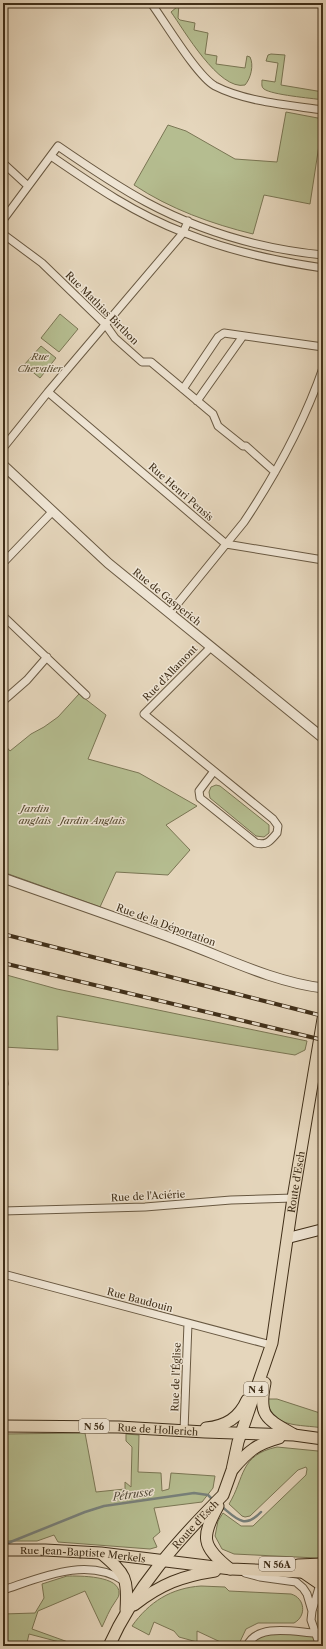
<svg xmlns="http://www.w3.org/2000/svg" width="326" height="1649" viewBox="0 0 326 1649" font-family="'Libre Caslon Text',serif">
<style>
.green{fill:#b5bd90;stroke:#7a7654}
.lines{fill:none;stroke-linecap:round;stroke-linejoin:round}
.stream{stroke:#77807b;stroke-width:2.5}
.minor-casing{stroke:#695942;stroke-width:9}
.tertiary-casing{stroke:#695942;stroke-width:11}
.secondary-casing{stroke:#402f19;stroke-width:12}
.primary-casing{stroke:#402f19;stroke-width:13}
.minor{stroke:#eee4d3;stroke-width:7}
.tertiary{stroke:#eee4d3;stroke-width:9}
.secondary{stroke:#eee4d3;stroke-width:10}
.primary{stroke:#e5d6bc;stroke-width:11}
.rail-casing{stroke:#402f19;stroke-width:4}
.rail{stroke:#eee4d3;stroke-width:2.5;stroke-dasharray:8;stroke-linecap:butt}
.labels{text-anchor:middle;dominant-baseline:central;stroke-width:3;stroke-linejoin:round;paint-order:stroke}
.shield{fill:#eee4d3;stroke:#746551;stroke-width:1}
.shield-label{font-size:9px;font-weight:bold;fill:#402f19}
.street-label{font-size:10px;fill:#402f19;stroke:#eee4d3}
.park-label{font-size:10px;font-style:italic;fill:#574b31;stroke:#eee4d3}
.water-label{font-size:11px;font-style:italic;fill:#524a3a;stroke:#eee4d3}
</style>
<rect width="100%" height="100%" fill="#e5d6bc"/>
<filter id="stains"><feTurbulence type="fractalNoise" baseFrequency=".005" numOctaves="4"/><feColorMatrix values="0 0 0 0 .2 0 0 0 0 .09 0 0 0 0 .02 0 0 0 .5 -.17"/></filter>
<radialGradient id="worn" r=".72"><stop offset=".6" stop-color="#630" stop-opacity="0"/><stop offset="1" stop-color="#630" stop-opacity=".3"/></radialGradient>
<path class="green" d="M177 3H179L178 18 180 20 195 23 194 30 208 33 205 54 217 56 216 64 245 68 247 56 250 57C254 65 251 78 245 85 219 91 184 30 171 12L177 7 176 4Z
M271 54 285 55 281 85 323 92V100C311 98 272 95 264 89 261 87 262 83 262 80L275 82 278 63 266 61 268 55Z
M286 112 323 119 310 204 264 195 253 234C212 224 170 209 134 185L168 125 186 131 235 159 277 162Z
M60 314 78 329 59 352 41 338Z
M41 346 56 358 40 378 24 365Z
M79 694 106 715 88 759 139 773 197 806 166 825 190 850 168 875 116 872 100 907 3 872V743L10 751 31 734 44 727 58 717Z
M216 785 220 786 269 825V833L264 837 256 836 210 798 209 792 211 787Z
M3 974 57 989 307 1041 305 1050 295 1055 57 1016 58 1050 3 1047Z
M267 1399H277L323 1414V1428C300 1424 271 1429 267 1399Z
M85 1433 96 1492 125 1489V1482L131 1487 132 1447 126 1441V1434L139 1435 138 1472 161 1473 162 1491 169 1489 171 1473 215 1476 213 1488 202 1502 154 1508 160 1532 153 1538 157 1547 150 1549 58 1542 54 1535 37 1541H3V1434Z
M277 1447 318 1451 323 1453V1554L317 1558 234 1554 222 1549 215 1536 218 1521 223 1513 241 1526H253L306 1475 307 1469 306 1467 298 1470 250 1516 245 1517 242 1516 229 1504C245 1478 239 1455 277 1447Z
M67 1576C78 1576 121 1575 119 1594 119 1597 116 1600 115 1602 109 1610 106 1619 102 1627L85 1591 38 1611 32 1629 68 1642 67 1644 29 1634 27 1643 34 1646H3V1614L35 1613 44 1598 42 1584Z
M201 1586 225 1587 229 1591 291 1594C305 1598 307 1616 294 1623H258L246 1629 238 1646H229L197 1631V1642L179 1637 174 1631 154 1622 149 1635 132 1626C149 1602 171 1588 201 1586Z
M318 1610H323V1635L318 1625Z
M315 1633 320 1646H247L256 1635Z"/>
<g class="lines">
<path class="stream" d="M221 1506C236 1518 244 1530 261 1512
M3 1545 85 1512 104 1506 194 1493 208 1495 213 1500"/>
<g class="minor-casing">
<path id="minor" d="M151 3C165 22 197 76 215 86 246 102 289 105 323 110
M51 156C93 185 137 215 185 233 230 251 275 261 323 268
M3 163 28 186
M3 220 58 146C87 166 115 185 146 202 200 231 262 249 323 255
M3 234 42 263 105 324 115 338 142 362H151L213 414 218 426 243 446H246L275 472
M183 389 218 337 224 333 323 347
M48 392 226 544 323 560
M197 401 243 336
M3 448 48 392 183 233 188 221
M3 563 52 512
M170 613 244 522C276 474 304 423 323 368
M3 616 86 695
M211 647 144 714 273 819 278 826 277 833C270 841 267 846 256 843L200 798 199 791 214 771
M3 701 27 680 47 657
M3 1074 4 1084
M3 1211 145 1207 231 1200 293 1198
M3 1274 271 1345
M184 1431 188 1323
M245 1573 260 1577 296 1582 303 1588 307 1594 312 1611
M3 1590C40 1578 87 1556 124 1581
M247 1646C257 1623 295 1632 315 1633
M320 1646 311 1620 312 1611 321 1581"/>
</g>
<g class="tertiary-casing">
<path id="tertiary" d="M3 465 108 563 323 738
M3 878C62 899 121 919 180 941 226 958 273 982 323 988"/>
</g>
<g class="secondary-casing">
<path id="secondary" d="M288 1238 323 1229"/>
</g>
<g class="primary-casing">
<g id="primary">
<path d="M265 1383C258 1416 266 1419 293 1434"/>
<path id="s1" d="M3 1426 119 1427 205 1432 294 1435 323 1439"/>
<path d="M206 1428C226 1426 239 1418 247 1400"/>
<path d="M233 1469C248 1451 257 1444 279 1438"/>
<path d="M218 1506C201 1537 201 1546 230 1569"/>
<path id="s2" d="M3 1550H45L101 1553 231 1569 323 1573"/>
<path d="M102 1554C126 1574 128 1578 126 1610"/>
<path d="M298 1565 323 1564"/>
<path d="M304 1573 320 1584H323"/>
<path d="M134 1605C161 1584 182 1576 215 1571"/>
<path id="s3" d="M109 1646C135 1588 178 1540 223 1495L232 1470 238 1442 272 1343 293 1198 323 1019"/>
</g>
</g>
<use href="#minor" class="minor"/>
<use href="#tertiary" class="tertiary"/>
<use href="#secondary" class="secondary"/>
<use href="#primary" class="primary"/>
<g class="rail-casing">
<path id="rail" d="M3 934 323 1016
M3 963 323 1040"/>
</g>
<use href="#rail" class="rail"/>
</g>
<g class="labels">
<g class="shield">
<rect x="244" y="1382" width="24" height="14" rx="3"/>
<rect x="79" y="1419" width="30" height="14" rx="3"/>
<rect x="259" y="1557" width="36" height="14" rx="3"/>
</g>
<g class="shield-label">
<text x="256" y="1389">N 4</text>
<text x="94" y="1426">N 56</text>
<text x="277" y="1564">N 56A</text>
</g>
<g class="street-label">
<text transform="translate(102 308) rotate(45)">Rue Mathias Birthon</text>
<text transform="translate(181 492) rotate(41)">Rue Henri Pensis</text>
<text transform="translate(167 597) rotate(39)">Rue de Gasperich</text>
<text transform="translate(170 673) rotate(-46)">Rue d'Allamont</text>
<text transform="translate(166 925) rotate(20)">Rue de la Déportation</text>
<text stroke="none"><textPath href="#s3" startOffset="513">Route d'Esch</textPath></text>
<text transform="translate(148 1196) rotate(-3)">Rue de l'Aciérie</text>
<text transform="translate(140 1300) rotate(15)">Rue Baudouin</text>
<text transform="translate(176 1377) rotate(-88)">Rue de l'Église</text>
<text stroke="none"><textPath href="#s1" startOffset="155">Rue de Hollerich</textPath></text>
<text stroke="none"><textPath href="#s3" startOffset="150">Route d'Esch</textPath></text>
<text stroke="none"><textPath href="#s2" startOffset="80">Rue Jean-Baptiste Merkels</textPath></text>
</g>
<g class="park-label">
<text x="40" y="356">Rue<tspan x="40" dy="12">Chevalier</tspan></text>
<text x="35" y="808">Jardin<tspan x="35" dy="12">anglais</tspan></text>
<text x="93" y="820">Jardin Anglais</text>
</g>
<g class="water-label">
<text transform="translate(133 1494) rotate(-8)">Pétrusse</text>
</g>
</g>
<rect width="326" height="1649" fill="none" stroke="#e5d6bc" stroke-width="16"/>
<rect x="4" y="4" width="318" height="1641" fill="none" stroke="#402f19" stroke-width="2"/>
<rect x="8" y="8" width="310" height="1633" fill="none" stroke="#402f19"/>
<rect width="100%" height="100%" filter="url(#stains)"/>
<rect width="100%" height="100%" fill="url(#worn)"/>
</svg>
